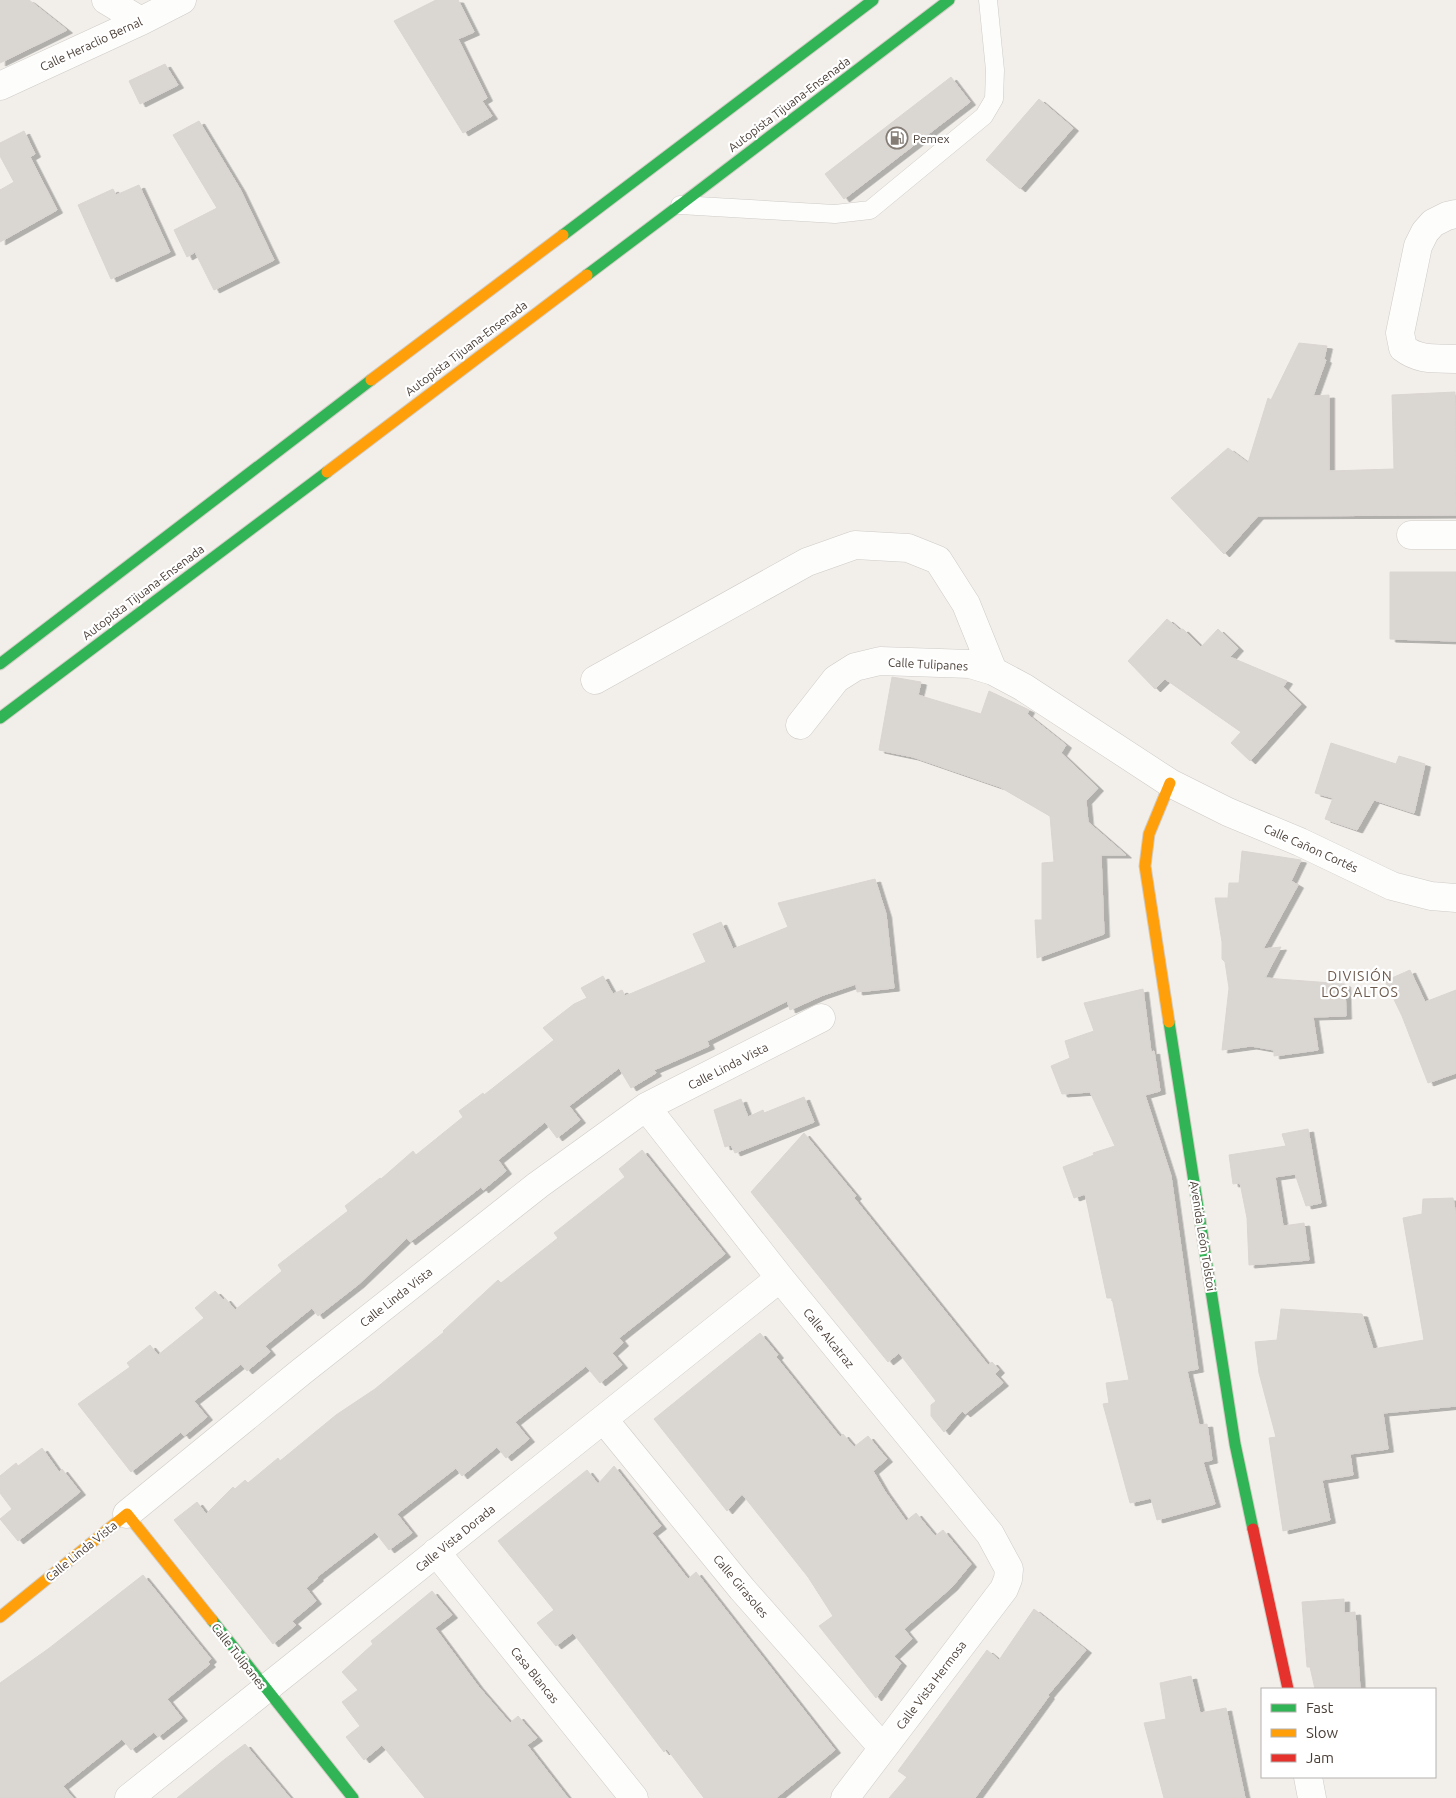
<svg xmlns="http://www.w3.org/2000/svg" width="1456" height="1798" viewBox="0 0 1456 1798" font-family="Ubuntu,sans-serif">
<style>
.building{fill:#dad6d2;stroke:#dad5d1;filter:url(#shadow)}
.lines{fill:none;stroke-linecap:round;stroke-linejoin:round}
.lane-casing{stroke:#cfcbc7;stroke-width:19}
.street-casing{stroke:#cfcbc7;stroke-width:29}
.fast-casing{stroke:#d3ccc3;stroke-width:13}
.slow-casing{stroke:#d3ccc3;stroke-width:13}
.jam-casing{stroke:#d3ccc3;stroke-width:13}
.lane{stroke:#fdfdfc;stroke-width:18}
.street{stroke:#fdfdfc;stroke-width:28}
.fast{stroke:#30b455;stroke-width:11}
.slow{stroke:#ff9f0a;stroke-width:11}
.jam{stroke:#e5322d;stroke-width:11}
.labels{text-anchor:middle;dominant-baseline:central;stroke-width:4.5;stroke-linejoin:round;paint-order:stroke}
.street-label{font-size:12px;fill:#493e36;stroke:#fff}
.poi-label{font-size:12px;fill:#493e36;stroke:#fff;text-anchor:start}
.neighbourhood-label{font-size:14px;letter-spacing:1px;fill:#6d5a4d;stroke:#fff}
</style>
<defs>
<filter id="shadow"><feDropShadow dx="5.5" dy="3" stdDeviation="0" flood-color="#0004"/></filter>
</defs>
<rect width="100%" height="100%" fill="#f2efeb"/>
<path class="building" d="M0 0H29L67 30 0 63Z
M436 0H458L474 32 458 39 487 98 482 101 492 116 463 133 394 21Z
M165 64 178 85 140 104 129 81Z
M951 77 970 102 844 199 825 174Z
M1039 99 1073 128 1020 189 986 160Z
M199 121 240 189 274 260 214 290 195 252 187 257 174 230 217 208 173 135Z
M24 131 35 154 30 157 57 210 0 242V190L14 182 0 156V143Z
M139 185 170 252 111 279 78 205 113 189 116 195Z
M1299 343 1327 346 1324 359 1326 360 1313 396 1329 395V471L1394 469 1392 395 1455 392 1456 515 1258 516 1224 554 1171 498 1228 448 1248 463 1268 398 1271 400Z
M1390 572H1456V641L1390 639Z
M1167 619 1180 630 1183 629 1201 647 1218 629 1238 648 1230 657 1287 681 1283 687 1301 704 1250 761 1231 743 1241 732 1165 679 1155 689 1128 661Z
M892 677 921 682 918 695 981 714 989 691 1029 710 1027 714 1066 745 1061 753 1098 788 1086 801 1088 822 1126 855H1101L1104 934 1037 958 1035 920H1042V863L1054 862 1050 816 1000 787 913 757 879 750Z
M1331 743 1396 764 1399 756 1425 764 1414 813 1374 800 1357 830 1325 819 1333 798 1315 793Z
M1242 851 1301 860 1291 881 1298 885 1263 949 1281 947 1265 978 1345 984 1346 1016 1313 1017 1318 1050 1274 1056V1050L1251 1046 1222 1050 1229 988 1225 962 1222 959V942L1215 898H1228L1229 883H1239Z
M875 879 886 914 894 988 857 992 856 984 821 996 790 1010 787 1001 707 1041 709 1046 654 1070 656 1073 631 1088 619 1068 569 1106 580 1120 557 1138 545 1122 498 1160 506 1171 483 1190 481 1187 410 1242 407 1238 359 1284 318 1316 312 1308 265 1346 270 1352 247 1371 241 1364 194 1401 207 1417 184 1436 181 1432 131 1472 78 1404 130 1367 127 1363 150 1345 158 1355 204 1318 195 1308 215 1291 223 1300 225 1298 235 1310 259 1290 282 1271 278 1265 348 1211 345 1206 380 1178 381 1179 413 1151 416 1155 463 1117 459 1111 483 1093 484 1095 554 1040 543 1028 574 1004 587 998 581 988 603 976 613 994 622 990 625 996 706 962 693 934 721 922 733 949 788 927 778 903Z
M1410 970 1425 1002 1456 990V1073L1428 1083 1402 1016 1385 981Z
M1143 989 1151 1052 1154 1051 1160 1091 1145 1095 1171 1176 1198 1369 1187 1371 1199 1425 1207 1424 1212 1460 1203 1462 1215 1504 1157 1520 1151 1498 1130 1503 1103 1404 1109 1403 1106 1383 1129 1380 1112 1298H1107L1085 1194 1074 1198 1063 1167 1094 1155 1093 1153 1115 1146 1090 1092 1062 1094 1051 1066 1070 1058 1065 1041 1094 1031 1084 1003Z
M804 1097 814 1122 735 1153 731 1145 725 1147 714 1110 741 1099 748 1117 763 1110 764 1113Z
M1308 1129 1321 1203 1306 1206 1295 1174 1275 1177 1283 1226 1304 1223 1309 1260 1249 1265 1247 1218 1240 1183 1233 1184 1229 1155 1286 1146 1282 1134Z
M804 1133 856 1196 854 1198 988 1365 992 1362 999 1370 995 1374 1003 1383 965 1414 962 1411 944 1432 931 1416V1405L936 1401 899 1353 888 1362 751 1192Z
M642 1150 725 1254 619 1338 623 1343 612 1353 622 1365 600 1383 586 1366 515 1422 529 1439 506 1458 497 1447 462 1476 456 1468 397 1514 412 1533 389 1550 375 1532 317 1577 318 1578 306 1588 316 1601 292 1621 296 1625 273 1644 174 1520 197 1502 206 1514 233 1487 235 1489 245 1480 248 1483 278 1458 280 1461 336 1415 375 1389 444 1332 443 1331 498 1280 501 1283 558 1238 554 1233 625 1177 619 1169Z
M1453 1198 1456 1216V1406L1383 1413 1388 1449 1350 1454 1353 1475 1322 1480 1330 1520 1283 1531 1269 1438 1276 1437 1259 1373 1255 1342 1277 1340 1281 1309 1362 1314 1373 1349 1424 1340 1403 1218 1422 1214 1423 1199Z
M760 1333 778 1355 776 1357 840 1437 843 1434 854 1447 868 1436 887 1459 873 1471 884 1490 906 1521 916 1513 935 1536 943 1530 971 1564 952 1587 904 1629 912 1639 894 1656 901 1663 876 1698 819 1626 833 1616 808 1577 754 1509 742 1494 727 1511 654 1419Z
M42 1448 59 1472 62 1469 80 1492 18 1541 0 1519 12 1509 0 1493V1476L16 1463 18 1466Z
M614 1466 661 1526 652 1533 688 1579 696 1572 835 1750 776 1798H704L667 1749 664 1752 573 1633 556 1646 537 1623 554 1610 498 1541 587 1470 598 1484Z
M143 1575 211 1659 208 1662 210 1664 167 1699 182 1718 158 1737 154 1732 131 1750 122 1739 63 1786 73 1798H0V1683L48 1649Z
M432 1591 452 1615 435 1628 478 1686 510 1723 518 1716 537 1738 527 1745 568 1798H425L382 1745 364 1760 346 1737 360 1726 342 1702 358 1690 342 1672 373 1644 371 1641Z
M1344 1599V1613L1355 1612 1360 1689H1315L1310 1667H1307L1302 1602Z
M1034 1609 1086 1650 1048 1695 1049 1696 975 1798H889L907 1777 898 1771 987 1650 999 1660Z
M1191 1676 1200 1713 1226 1708 1245 1798H1164L1144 1723 1166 1719 1160 1683Z
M245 1744 290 1798H177L225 1759Z"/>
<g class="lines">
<g class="lane-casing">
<path id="lane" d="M680 205 835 214 870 210 984 116 994 99 995 70 988 0"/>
</g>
<g class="street-casing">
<path id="street" d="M106 0 141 21
M0 86 141 21 182 0
M1456 214 1447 216 1433 223 1425 232 1418 246 1400 333 1403 348C1420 361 1436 358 1456 359
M1411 535H1456
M595 680 807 562 855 545 908 548 938 560 966 604 993 671
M800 725 836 679 855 667 880 661 970 664 993 671 1023 687 1170 783 1228 812 1300 842 1392 886 1431 896 1456 898
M646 1107 780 1278 990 1534 1009 1569 1008 1579 1004 1589 845 1798
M604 1420 742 1589 883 1748
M127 1514 301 1372 538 1185 646 1107 821 1018
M436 1552 634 1798
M1308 1777 1312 1798
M129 1798 780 1278"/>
</g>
<g class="fast-casing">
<path id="fast" d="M680 205 949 0
M563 235 873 0
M587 275 680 205
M0 664 371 380
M0 718 327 472
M1169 1022 1235 1444 1253 1529
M212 1620 353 1798"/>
</g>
<g class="slow-casing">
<path id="slow" d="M371 380 563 235
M327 472 587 275
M1169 1022 1145 866 1149 834 1170 783
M0 1617 127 1514 212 1620"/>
</g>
<g class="jam-casing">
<path id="jam" d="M1253 1529 1288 1689"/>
</g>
<use href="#lane" class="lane"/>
<use href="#street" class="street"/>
<use href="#fast" class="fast"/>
<use href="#slow" class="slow"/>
<use href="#jam" class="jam"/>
</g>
<defs>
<g id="fuel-ring" transform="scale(1.125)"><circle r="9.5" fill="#fff" stroke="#847c75" stroke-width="1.5"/><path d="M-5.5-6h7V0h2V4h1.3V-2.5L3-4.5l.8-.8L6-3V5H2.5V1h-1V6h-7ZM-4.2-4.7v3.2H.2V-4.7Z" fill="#847c75"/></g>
</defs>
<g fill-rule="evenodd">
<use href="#fuel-ring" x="897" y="138"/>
</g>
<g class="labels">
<g class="street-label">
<text transform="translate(91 44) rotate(-25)">Calle Heraclio Bernal</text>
<text transform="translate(789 104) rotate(-37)">Autopista Tijuana-Ensenada</text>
<text transform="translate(466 348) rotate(-37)">Autopista Tijuana-Ensenada</text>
<text transform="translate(143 592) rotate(-37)">Autopista Tijuana-Ensenada</text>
<text transform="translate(928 664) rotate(3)">Calle Tulipanes</text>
<text transform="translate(1311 848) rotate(24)">Calle Cañon Cortés</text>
<text transform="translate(728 1066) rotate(-27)">Calle Linda Vista</text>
<text transform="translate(1203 1236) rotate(81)">Avenida León Tolstoi</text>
<text transform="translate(396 1297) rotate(-38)">Calle Linda Vista</text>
<text transform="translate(829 1338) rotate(51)">Calle Alcatraz</text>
<text transform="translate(455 1538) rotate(-39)">Calle Vista Dorada</text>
<text transform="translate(81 1551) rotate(-39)">Calle Linda Vista</text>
<text transform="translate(741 1586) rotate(50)">Calle Girasoles</text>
<text transform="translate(239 1656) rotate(52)">Calle Tulipanes</text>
<text transform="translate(535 1675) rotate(51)">Casa Blancas</text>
<text transform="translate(931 1685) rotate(-53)">Calle Vista Hermosa</text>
</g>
<g class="poi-label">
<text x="913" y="138">Pemex</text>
</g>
<g class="neighbourhood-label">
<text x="1360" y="976">DIVISIÓN<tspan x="1360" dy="16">LOS ALTOS</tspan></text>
</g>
</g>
<rect x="1261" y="1688" width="175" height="90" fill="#ffffff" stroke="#b6b2af"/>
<rect x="1271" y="1704" width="25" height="8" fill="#30b455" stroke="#b6b2af"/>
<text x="1306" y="1713" font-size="15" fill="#493e36">Fast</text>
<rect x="1271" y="1729" width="25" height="8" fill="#ff9f0a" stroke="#b6b2af"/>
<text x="1306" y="1738" font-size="15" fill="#493e36">Slow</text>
<rect x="1271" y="1754" width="25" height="8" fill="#e5322d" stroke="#b6b2af"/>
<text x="1306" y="1763" font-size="15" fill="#493e36">Jam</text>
</svg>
